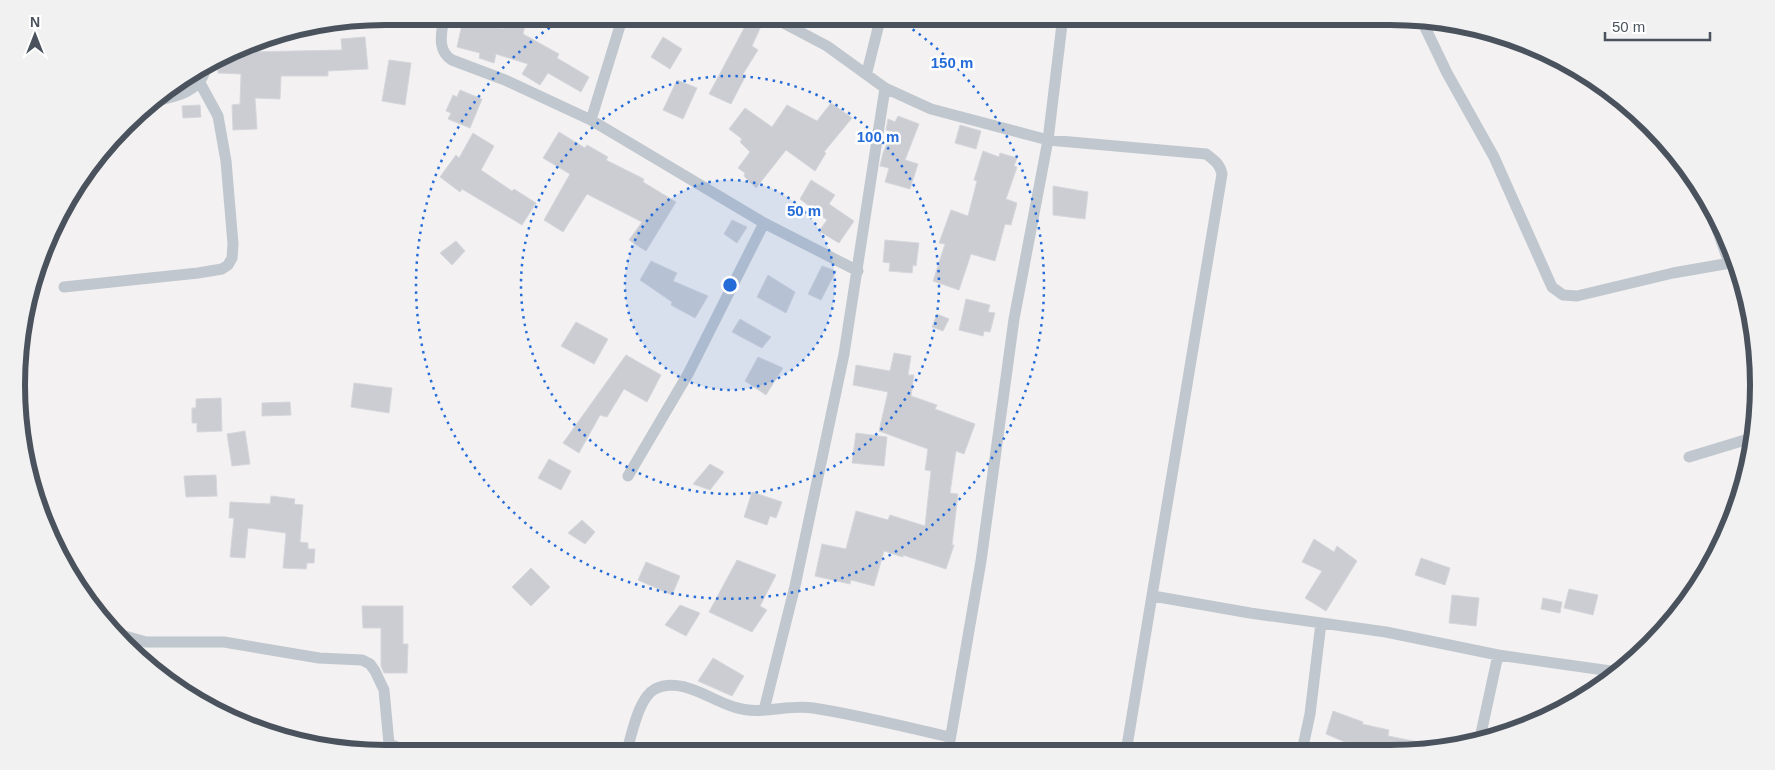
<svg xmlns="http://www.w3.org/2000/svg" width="1775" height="770" viewBox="0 0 1775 770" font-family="Helvetica,sans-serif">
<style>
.building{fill:#cbcdd3;stroke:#d5d7dc}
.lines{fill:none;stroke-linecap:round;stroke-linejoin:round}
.minor{stroke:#c0c7ce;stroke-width:11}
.ring{fill:none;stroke:#256cd9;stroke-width:2.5;stroke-dasharray:2.5 5}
.rim{fill:none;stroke:#4a535d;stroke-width:6}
.centre{fill:#256cd9;stroke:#fff;stroke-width:2.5}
.ring-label{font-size:15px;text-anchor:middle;font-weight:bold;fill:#256cd9;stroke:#fff;stroke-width:5;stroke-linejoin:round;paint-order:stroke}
</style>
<rect width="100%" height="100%" fill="#f3f1f1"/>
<path class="building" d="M507 16H527L523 34 559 54 557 58 589 77 581 92 548 73 540 85 522 74 528 64 496 54 494 63 479 58 480 53 457 47 463 20 503 29Z
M749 19 762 24 752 46 758 50 743 74 746 75 731 104 709 94Z
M365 37 368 69 328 71V76H281L280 99 255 98 257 129 233 130 232 105 240 104 241 74 218 73V58L236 50H248V52L342 50 341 39Z
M663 37 682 49 670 69 651 57Z
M389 60 411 63 405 105 382 101Z
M677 80 697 88 683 119 663 110Z
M460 90 482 99 470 128 448 119 451 113 446 111 453 95 457 97Z
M831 103 852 118 824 152 826 153 815 171 786 150 756 188 744 176 745 173 738 168 750 152 740 142 742 139 729 129 745 108 772 127 787 105 817 121Z
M200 105 201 117 183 118 182 106Z
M898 116 919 124 905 160 918 164 910 189 885 182 889 168 880 166 883 153 892 132 886 130 888 119 895 122Z
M960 125 981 131 976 149 955 143Z
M559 132 585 148 587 145 608 157 606 160 644 179 643 182 676 202 646 251 629 240 642 222 587 194 563 232 544 220 570 174 543 158Z
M473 133 494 146 481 170 512 191 514 189 536 203 522 225 462 189 460 192 440 177 456 155 459 158Z
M983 151 999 157 1000 153 1017 158 1014 166 1017 167 1006 199 1017 203 1011 225 1005 224 995 261 971 254 959 290 933 281 945 244 939 243 951 210 968 216 977 181 974 180Z
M811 180 835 195 829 204 854 221 839 243 819 231 827 220 800 199Z
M1053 186 1088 192 1085 219 1053 215Z
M732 220 747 227 737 243 724 234Z
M885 240 919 243 916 266 913 265 912 273 889 271 890 263 883 262Z
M456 241 465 251 452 265 440 253Z
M651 261 677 273 673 281 708 296 695 318 671 305 672 302 640 280Z
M822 266 836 271 821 300 808 294Z
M768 275 795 292 786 313 757 297Z
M966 299 990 305 988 312 995 313 990 332 984 331 983 336 959 330Z
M937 314 949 319 943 331 932 327Z
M740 319 771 337 762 348 732 332Z
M576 322 608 339 594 364 561 346Z
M894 353 911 356 908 375H914L911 396 937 405 935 409 975 424 964 454 956 451 950 493 958 494 952 545H954L946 569 903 555V557L884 551 874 586 851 580 850 584 815 576 822 544 846 549 856 511 888 520 890 515 925 526 931 471 925 470 928 449 879 431 888 392 853 385 856 365 890 371Z
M626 355 661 375 647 402 624 389 607 417 600 415 579 453 563 443Z
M758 357 783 368 766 395 745 381Z
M354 383 392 388 389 413 351 407Z
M221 398 222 431 197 432V423H192V408H196V399Z
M290 402 291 415 262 416V403Z
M245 431 250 464 232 466 227 434Z
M856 433 887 437 884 466 852 463Z
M549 459 571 471 561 490 538 478Z
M710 464 724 472 710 490 693 484Z
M216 475 217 496 186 497 184 476Z
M752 492 782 502 776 518 770 516 767 525 744 517Z
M271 496 295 499 294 504 303 505 300 542 308 543V549H315L314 563H307L306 569 283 568 286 533 248 528 245 558 230 557 234 518H229L230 502 270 504Z
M582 520 595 532 585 544 568 533Z
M1314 539 1334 552 1337 546 1357 561 1326 611 1305 598 1322 571 1302 562Z
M1421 558 1450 568 1445 585 1415 575Z
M737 560 776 575 760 606 767 610 752 632 709 612Z
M646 562 680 576 672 595 638 580Z
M531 568 550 587 531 606 512 587Z
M1569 589 1598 595 1593 615 1564 608Z
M1452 595 1479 598 1476 626 1449 623Z
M1543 598 1562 602 1560 613 1541 609Z
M680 605 700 613 686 636 665 625Z
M362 606H403V644H408L407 673H384L381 666V628H363Z
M713 658 744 676 732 696 698 681Z
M1333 711 1363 722 1362 724 1389 730 1388 736 1434 745V751H1366L1326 734Z"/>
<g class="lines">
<path class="minor" d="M444 16C442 32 436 50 452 60L505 80 591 120 764 223 858 271
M770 16 827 46 885 88 931 109 1048 140 1206 154C1214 160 1220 164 1222 174L1126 752
M1422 21 1447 73 1494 157 1552 287 1563 295 1577 296 1673 273 1736 262
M867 72 881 16
M150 102C176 97 203 92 207 63
M591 120 623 16
M1706 198 1729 263
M64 287 198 273 222 269 228 265 232 258 233 244 226 161 218 116 200 83
M1689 457 1755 437
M628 476 688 374 764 223
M1153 596 1250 613 1386 632 1498 655 1618 672
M118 634 146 642H224L319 658 362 660 370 664 375 671 384 690 389 744 402 749 404 754
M764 710 795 586 844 354 885 88
M1480 738 1498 655
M1302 751 1310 714 1321 623
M948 752 981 561 1014 319 1048 140 1063 16
M626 753C632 735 638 698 655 689 681 676 710 700 734 707 760 716 787 704 813 708 859 715 905 727 950 737"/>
</g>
<circle cx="730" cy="285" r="105" fill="#256cd9" fill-opacity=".12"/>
<g class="ring">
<circle cx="730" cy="285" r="105"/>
<circle cx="730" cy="285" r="209"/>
<path d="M894 17A314 314 0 1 1 566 17"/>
</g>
<path d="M0 0H1775V770H0ZM385 25H1390A360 360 0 0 1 1750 385V385A360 360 0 0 1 1390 745H385A360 360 0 0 1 25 385V385A360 360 0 0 1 385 25Z" fill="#f1f1f2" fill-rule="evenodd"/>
<path class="rim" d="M385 25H1390A360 360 0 0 1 1750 385V385A360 360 0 0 1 1390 745H385A360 360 0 0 1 25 385V385A360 360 0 0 1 385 25Z"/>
<circle cx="730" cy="285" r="8" class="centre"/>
<g class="ring-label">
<text x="952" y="68">150 m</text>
<text x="878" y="142">100 m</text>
<text x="804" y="216">50 m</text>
</g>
<g transform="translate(35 35)" stroke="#ffffff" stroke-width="4" paint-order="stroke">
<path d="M0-4L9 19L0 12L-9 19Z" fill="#4a535d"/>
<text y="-8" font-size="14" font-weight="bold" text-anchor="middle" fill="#4a535d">N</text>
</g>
<path d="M1605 32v8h105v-8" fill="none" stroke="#4a535d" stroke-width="2.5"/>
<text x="1612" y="32" font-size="15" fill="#4a535d" stroke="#ffffff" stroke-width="4" paint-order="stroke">50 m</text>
</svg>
